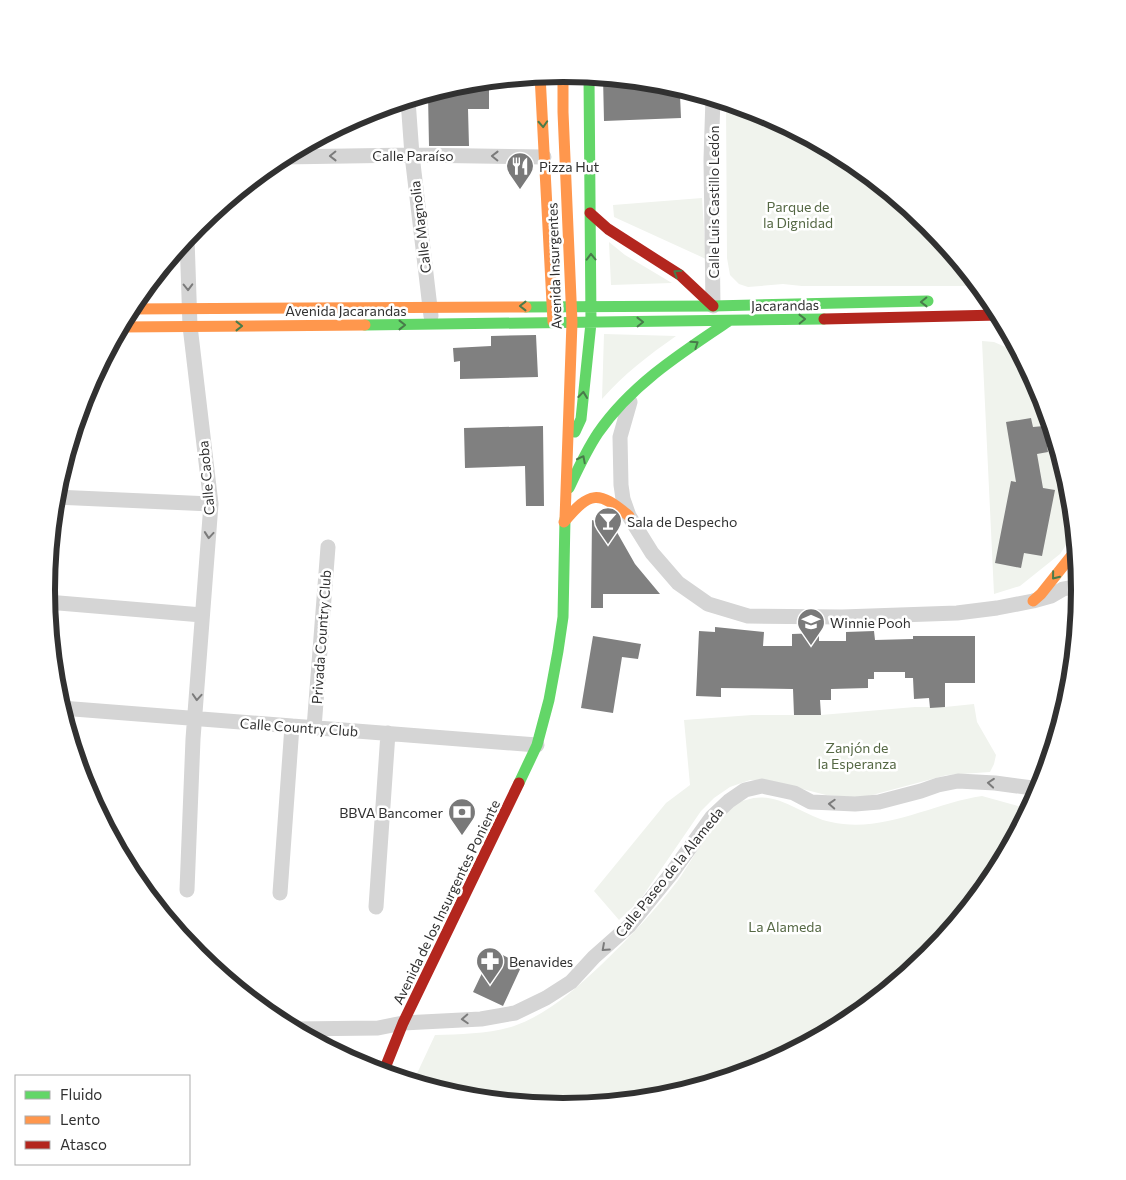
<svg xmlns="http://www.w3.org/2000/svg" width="1126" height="1180" viewBox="0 0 1126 1180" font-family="Commissioner,sans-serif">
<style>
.green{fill:#f0f3ed}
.building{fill:#808080}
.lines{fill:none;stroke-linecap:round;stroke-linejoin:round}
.street{stroke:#d5d5d5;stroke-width:15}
.fast{stroke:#63d668;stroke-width:11}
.slow{stroke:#ff974d;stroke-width:11}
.jam{stroke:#b3261e;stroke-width:11}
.oneway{stroke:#487b4a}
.oneway2{stroke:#7b7b7b}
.labels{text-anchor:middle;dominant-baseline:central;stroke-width:5;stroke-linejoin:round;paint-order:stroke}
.street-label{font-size:14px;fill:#313131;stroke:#fff}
.poi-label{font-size:14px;fill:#313131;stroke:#fff;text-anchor:start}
.park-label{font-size:14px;fill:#556844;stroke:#fff}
.rim{fill:none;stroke:#313131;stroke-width:6}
</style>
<rect width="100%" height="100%" fill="#fff"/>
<path class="green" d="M726 102 761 113 850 161 929 225 979 286H802L783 284 748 287 739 284 730 275 727 258Z
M702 198 706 259 614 217 613 205Z
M609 242 625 255 672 283 611 285Z
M604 334 676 336C649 355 624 374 602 399Z
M982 341 994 342 1019 353 1041 393 1070 489 1074 533 1060 554 1020 586 994 594Z
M974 704 977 722 996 755 994 764 990 772 947 775 861 798 826 795 771 781 750 780 730 787 714 798 701 811 640 900 619 920 594 891 666 803 690 785 684 720 752 715H821L915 707H945Z
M982 796 1029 809 992 877 928 956 850 1020 760 1068 664 1097 563 1107 462 1097 413 1082 435 1035C461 1034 489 1034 514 1026 548 1014 574 990 600 966 628 939 655 911 679 879 692 860 717 816 735 804 738 802 742 801 746 800 777 789 802 816 831 822 883 834 933 803 982 796Z"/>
<path class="building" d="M603 77 664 83 702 95H680L681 118 604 121Z
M489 81V109H468L469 146H429L428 94 462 83Z
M536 335 538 377 460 379V361L454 362 453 348 491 346V336Z
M1031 418 1033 427 1044 426 1048 452 1037 454 1043 488 1055 490 1042 556 1024 553 1021 568 995 563 1011 481 1016 482 1006 422Z
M543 426 544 506H526L525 466 465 468 464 428Z
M592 520 614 527 635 564 660 594H603V608H591Z
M715 627 764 632 763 646H792V634L819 633V641H846V632L874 631 875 640 913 639V636H975V683H945V707L930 708 929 698 914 699 913 678H905V672H874V679H868V688L831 689V700H820L821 715H794L793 689 721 688V697L696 696 699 631 715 632Z
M593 636 641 644 638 659 622 657 613 713 581 708Z
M493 950 522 965 503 1006 473 992Z"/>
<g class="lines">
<path class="street" d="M408 100 412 155 431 316
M282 157 412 155 544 157
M187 238 190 326 211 504 193 739 187 890
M713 306 711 159 713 98
M630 402 620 437 621 485 623 499 629 516 652 553 678 583 708 604 748 616 842 617 957 613 997 608 1033 601 1051 596 1063 589 1079 586
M55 497 211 504
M47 602 202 615
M61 708 537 745
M314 728 328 547
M280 893 292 726
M376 907 388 733
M294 1029 378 1028 403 1023 481 1019 515 1013 546 998 571 982 594 957 629 926 671 874 712 817 729 801 745 790 762 786 794 793 811 802 855 804 879 802 921 791 938 785 958 781 995 783 1040 789"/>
<path class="fast" d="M526 307 713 306 928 301
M365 325 824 319
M575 432 581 419 591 323 589 76
M569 488C578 469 586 451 598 433 631 385 681 353 729 321
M519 783 537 745 549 700 558 651 563 617 565 519"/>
<path class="slow" d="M563 73V112L572 322 565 519
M540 75 553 322
M130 309 526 307
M120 327 365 325
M564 522C590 491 598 490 629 516
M1033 601 1041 594 1076 550"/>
<path class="jam" d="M590 213 608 229 680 275 713 306
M824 319 999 315
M383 1073 403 1023 519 783"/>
</g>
<defs><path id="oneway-chevron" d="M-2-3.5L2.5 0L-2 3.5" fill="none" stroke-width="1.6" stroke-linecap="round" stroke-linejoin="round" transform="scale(1.25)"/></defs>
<g class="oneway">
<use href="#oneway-chevron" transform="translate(543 124) rotate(87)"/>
<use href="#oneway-chevron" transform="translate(591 257) rotate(-91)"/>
<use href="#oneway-chevron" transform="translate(677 273) rotate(-147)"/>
<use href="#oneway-chevron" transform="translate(924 302) rotate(179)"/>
<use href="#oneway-chevron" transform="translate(523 306) rotate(180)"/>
<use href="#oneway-chevron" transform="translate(802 319) rotate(-1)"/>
<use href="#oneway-chevron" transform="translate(640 322) rotate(-1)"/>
<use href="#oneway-chevron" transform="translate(402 325)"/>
<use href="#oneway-chevron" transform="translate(239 326)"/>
<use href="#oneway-chevron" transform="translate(695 344) rotate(-34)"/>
<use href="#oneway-chevron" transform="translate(583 395) rotate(-84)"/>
<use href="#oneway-chevron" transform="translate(582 459) rotate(-63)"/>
<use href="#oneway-chevron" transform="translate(1055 576) rotate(129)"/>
</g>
<g class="oneway2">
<use href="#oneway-chevron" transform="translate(333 156) rotate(179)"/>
<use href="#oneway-chevron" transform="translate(495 156) rotate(-179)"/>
<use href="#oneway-chevron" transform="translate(188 287) rotate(89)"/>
<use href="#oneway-chevron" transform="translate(209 535) rotate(95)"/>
<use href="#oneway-chevron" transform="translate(197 697) rotate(94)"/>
<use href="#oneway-chevron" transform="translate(991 783) rotate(-175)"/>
<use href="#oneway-chevron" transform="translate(832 804) rotate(-177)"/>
<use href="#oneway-chevron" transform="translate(605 948) rotate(138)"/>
<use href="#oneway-chevron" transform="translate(465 1019) rotate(177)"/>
</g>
<defs>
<g id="restaurant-pin" transform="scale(1.4375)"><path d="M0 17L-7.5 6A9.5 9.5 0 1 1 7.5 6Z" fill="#797979" stroke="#fff"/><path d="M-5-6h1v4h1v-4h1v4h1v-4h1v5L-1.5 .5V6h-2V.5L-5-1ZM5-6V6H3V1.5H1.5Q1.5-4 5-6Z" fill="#fff"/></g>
<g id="bar-pin" transform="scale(1.4375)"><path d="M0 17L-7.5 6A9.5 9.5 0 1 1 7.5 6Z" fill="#797979" stroke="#fff"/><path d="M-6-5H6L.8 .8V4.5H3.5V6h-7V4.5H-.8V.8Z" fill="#fff"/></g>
<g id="school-pin" transform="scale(1.4375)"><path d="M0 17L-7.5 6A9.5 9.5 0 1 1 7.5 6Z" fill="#797979" stroke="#fff"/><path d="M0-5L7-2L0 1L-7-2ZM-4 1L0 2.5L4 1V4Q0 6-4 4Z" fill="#fff"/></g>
<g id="bank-pin" transform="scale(1.4375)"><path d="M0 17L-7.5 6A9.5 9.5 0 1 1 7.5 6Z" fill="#797979" stroke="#fff"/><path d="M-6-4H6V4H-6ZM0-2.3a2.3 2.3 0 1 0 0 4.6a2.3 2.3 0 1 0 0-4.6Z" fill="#fff"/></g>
<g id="pharmacy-pin" transform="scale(1.4375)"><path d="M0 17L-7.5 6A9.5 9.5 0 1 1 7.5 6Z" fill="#797979" stroke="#fff"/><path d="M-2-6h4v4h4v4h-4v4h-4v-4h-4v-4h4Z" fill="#fff"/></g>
</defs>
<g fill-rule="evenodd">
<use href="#restaurant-pin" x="520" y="166"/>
<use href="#bar-pin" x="608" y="521"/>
<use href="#school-pin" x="811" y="622"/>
<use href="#bank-pin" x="462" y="812"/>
<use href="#pharmacy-pin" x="490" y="961"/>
</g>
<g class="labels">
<g class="street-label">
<text x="413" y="155">Calle Paraíso</text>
<text transform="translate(713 202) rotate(-90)">Calle Luis Castillo Ledón</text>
<text transform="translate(420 227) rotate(-97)">Calle Magnolia</text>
<text transform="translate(554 266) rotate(-92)">Avenida Insurgentes</text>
<text transform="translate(785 305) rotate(-1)">Jacarandas</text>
<text x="346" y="310">Avenida Jacarandas</text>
<text transform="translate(206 478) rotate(-95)">Calle Caoba</text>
<text transform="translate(321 637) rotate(-86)">Privada Country Club</text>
<text transform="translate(299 727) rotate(4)">Calle Country Club</text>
<text transform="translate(669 872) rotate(-51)">Calle Paseo de la Alameda</text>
<text transform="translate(446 902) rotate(-64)">Avenida de los Insurgentes Poniente</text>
</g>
<g class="poi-label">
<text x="539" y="166">Pizza Hut</text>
<text x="627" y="521">Sala de Despecho</text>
<text x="830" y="622">Winnie Pooh</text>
<text x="443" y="812" text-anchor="end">BBVA Bancomer</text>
<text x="509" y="961">Benavides</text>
</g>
<g class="park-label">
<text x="798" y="206">Parque de<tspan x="798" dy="16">la Dignidad</tspan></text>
<text x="857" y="747">Zanjón de<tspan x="857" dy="16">la Esperanza</tspan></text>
<text x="785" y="926">La Alameda</text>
</g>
</g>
<path d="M0 0H1126V1180H0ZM55 590a508 508 0 1 1 1016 0a508 508 0 1 1-1016 0Z" fill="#fff" fill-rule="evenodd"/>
<path class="rim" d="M55 590a508 508 0 1 1 1016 0a508 508 0 1 1-1016 0Z"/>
<rect x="15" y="1075" width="175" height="90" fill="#ffffff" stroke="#adadad"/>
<rect x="25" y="1091" width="25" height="8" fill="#63d668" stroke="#adadad"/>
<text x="60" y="1100" font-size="15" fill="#313131">Fluido</text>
<rect x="25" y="1116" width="25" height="8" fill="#ff974d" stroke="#adadad"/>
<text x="60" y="1125" font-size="15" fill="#313131">Lento</text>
<rect x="25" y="1141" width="25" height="8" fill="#b3261e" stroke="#adadad"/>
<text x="60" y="1150" font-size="15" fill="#313131">Atasco</text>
</svg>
